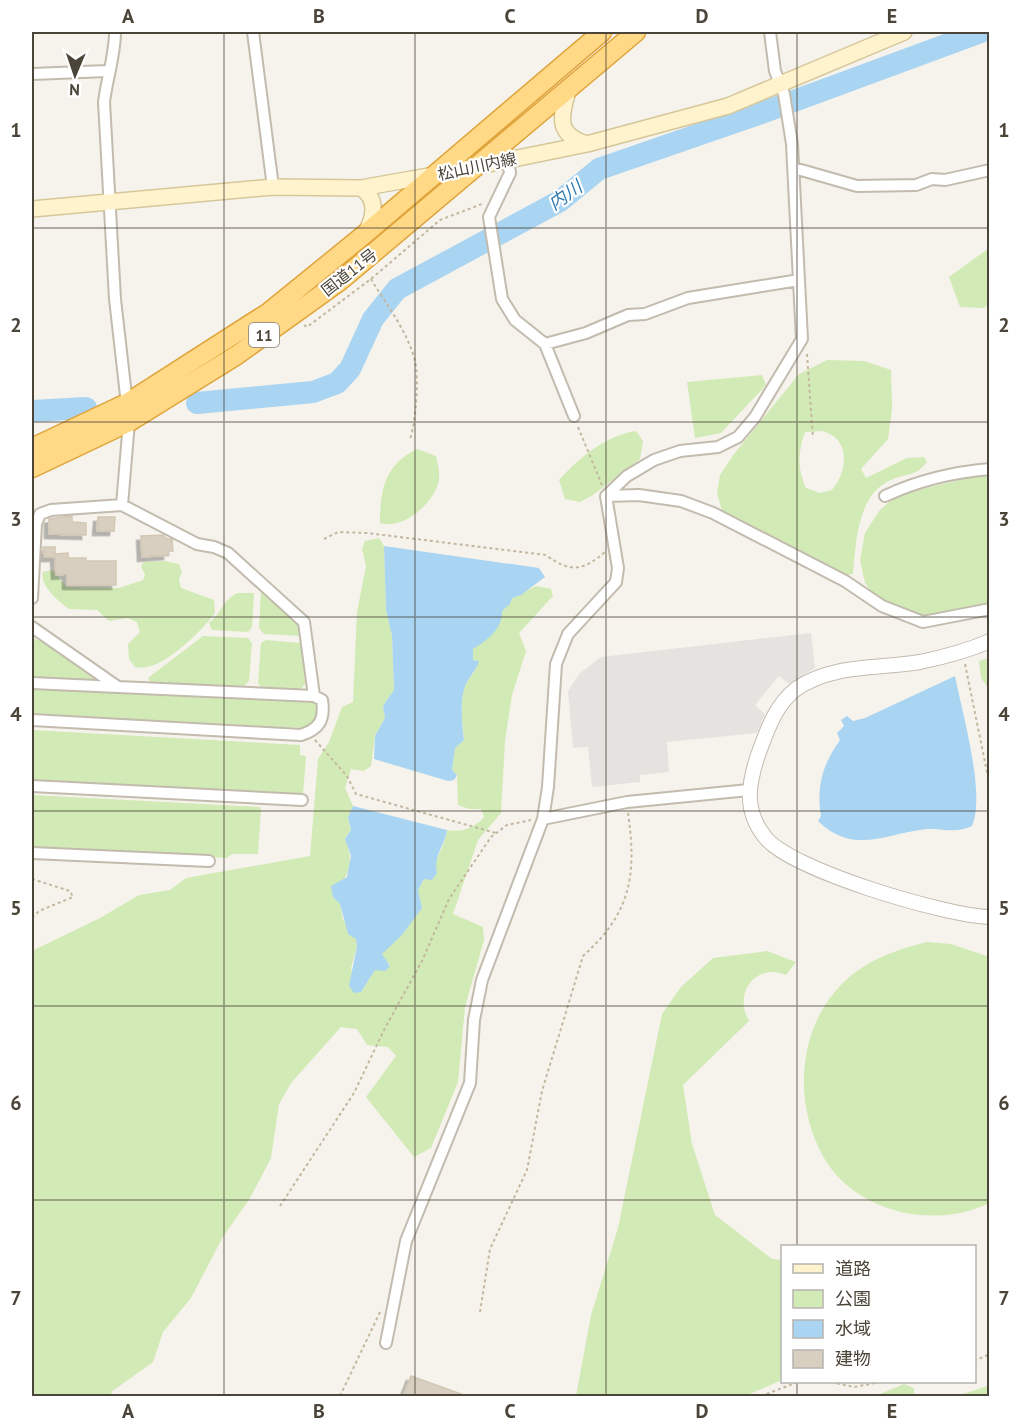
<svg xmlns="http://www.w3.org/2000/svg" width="1021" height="1428" viewBox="0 0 1021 1428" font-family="'PT Sans','Noto Sans JP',sans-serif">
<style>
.green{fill:#d2eab5;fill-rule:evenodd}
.parking{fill:#e5e3e0}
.water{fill:#a9d4f2}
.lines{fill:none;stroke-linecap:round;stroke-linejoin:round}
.river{stroke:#a9d4f2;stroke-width:22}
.building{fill:#d8cfc1;stroke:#d3c7b4;stroke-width:1.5;filter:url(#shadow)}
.minor-casing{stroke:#c2bbae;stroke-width:14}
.tertiary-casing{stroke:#c2bbae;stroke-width:16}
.secondary-casing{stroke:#d6c79b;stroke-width:18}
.trunk-casing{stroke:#e0a43c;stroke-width:21}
.path{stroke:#c4b79f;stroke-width:2;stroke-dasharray:3 3;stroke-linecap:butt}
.minor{stroke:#fff;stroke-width:10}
.tertiary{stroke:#fff;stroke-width:14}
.secondary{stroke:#fff3cd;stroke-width:15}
.trunk{stroke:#ffd985;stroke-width:18}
.grid{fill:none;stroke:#4b4439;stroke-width:1.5;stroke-opacity:0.55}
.labels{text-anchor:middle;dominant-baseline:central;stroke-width:4.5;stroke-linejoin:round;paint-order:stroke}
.shield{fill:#fff;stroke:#817c74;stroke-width:1.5}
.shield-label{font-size:15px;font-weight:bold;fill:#4b4439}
.street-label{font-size:16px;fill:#4b4439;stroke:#fff}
.water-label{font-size:18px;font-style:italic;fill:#2e7ab2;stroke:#fff}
.neatline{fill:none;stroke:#4b4439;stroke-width:2}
.grid-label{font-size:20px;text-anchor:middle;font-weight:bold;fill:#4b4439}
</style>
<defs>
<filter id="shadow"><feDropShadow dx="-4.5" dy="4.5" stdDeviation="0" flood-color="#0004"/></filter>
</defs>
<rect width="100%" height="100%" fill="#f6f3ec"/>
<path class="green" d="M989 248V303L984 308 960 307 949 277Z
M827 360 864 361 891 370 892 409 888 439 861 469 866 478 907 458 924 457 927 462C914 478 908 472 891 480 857 494 856 543 853 574L842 575 722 511 717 493 720 475 734 454 799 374ZM822 431C851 438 848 471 832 490L820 493 806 488C797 468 798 452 805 432Z
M762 375 766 385 721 433 695 438 687 382Z
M636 431 643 441 640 459 593 495 580 502 565 499 559 480C580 457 605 436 636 431Z
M417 449 436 456C438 465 441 475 438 484 431 506 402 530 380 523 380 490 385 464 417 449Z
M989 473V606L922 618 884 602 873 594 865 583 860 560 865 533 879 511 889 502 905 493Z
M379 538 384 546 386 610 392 636 394 690 383 706 385 718 375 736 371 766 364 771 351 769 345 788 353 806 348 817 351 830 345 839C356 867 347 874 333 897L340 904 343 920 356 939 357 946 351 968 361 992 375 970 390 965 381 954 422 908 418 890C429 870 444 852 447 830 462 833 474 828 484 817L481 809H469L458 805 457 775 452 770 455 748 464 740C462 724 459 696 467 682 471 675 476 671 478 661L473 660 472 649 512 598 536 586 551 589 553 596 519 633 526 651 512 695 505 741 501 813 478 840 453 914 483 927 484 940 465 1007 458 1082 431 1148 414 1157 366 1097 396 1056 388 1047 367 1045 357 1029 341 1027 291 1083 279 1104 271 1158 249 1200 224 1235 191 1298 163 1332 153 1362 111 1392 113 1396H32V951L100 918 139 895 170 890 186 878 310 856 318 759 329 742 342 707 353 702 357 612 366 566 362 549 365 541Z
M165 561 179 564 182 572 179 579 181 588 214 600 215 613C202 630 161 674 135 667L129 659 128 644 140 632 137 622 127 618 109 621 97 610 69 609C59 602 39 585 43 572L52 570 67 587 119 588 143 580 145 575 141 566 144 562Z
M261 592 297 622 300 628V636L264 634 259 628Z
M237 593H254L252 627 248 632 212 630 209 623C222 613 221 602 237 593Z
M203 636 248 638 252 643 249 681 243 687 150 682 148 678Z
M32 638 43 642 94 679 87 683 32 680Z
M266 640 300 643 303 646 305 684 300 690 262 688 258 683 261 643Z
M989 658V689L981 678 979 661Z
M32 686 318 702V719L306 728 32 716Z
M32 730 300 745V755L306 756 303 795 32 781Z
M32 795 261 807 258 854H232L227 858 32 848Z
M927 942 951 944 990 957 989 1203C935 1230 856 1213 824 1158 788 1095 800 1007 863 967 883 954 904 948 927 942Z
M767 951 796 962 786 975C755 962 733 994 749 1021L683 1085 692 1144 715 1215 772 1259 782 1260V1380L745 1396H576L591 1315 618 1228 662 1014 681 987 713 958Z
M904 1384 914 1388V1396H875Z
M989 1384V1396H957L987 1386Z"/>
<path class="parking" d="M811 633 815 668 789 684 779 676 755 705 765 714 757 733 667 742 669 772 640 775V782L592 787 588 747 573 748 568 691 579 674 601 657Z"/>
<path class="water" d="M384 546 539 568 545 577 521 595 512 598 510 604 502 611C503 629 486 641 473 649V660L479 661C476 670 471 675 467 682 459 696 462 725 464 740L455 748 452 770 457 775 454 780 448 781 374 759 375 736 385 718 383 706 394 690 392 636 386 610Z
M955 676C962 712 986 794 972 826 956 834 943 828 927 829 886 833 854 856 818 821L821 816C816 786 823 764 840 740L837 733 844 726 841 720 847 716 853 721 865 718Z
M353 806 447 830C445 846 433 855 437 873L432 880 424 879 418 890 422 908 402 935 382 954 390 966 385 971 375 970 361 992 354 993 349 986 357 946 356 939 348 934 340 904 333 897 331 886 347 877 351 856 345 839 351 830 348 817Z"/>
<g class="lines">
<path class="river" d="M197 403 313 392 337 383 350 369 373 319 397 289 560 201 599 169 764 112 981 32
M32 411 86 408"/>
</g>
<path class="building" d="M72 516V522L86 523V535L49 534V519Z
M98 517H115L114 531H97Z
M163 535 167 539H172L173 551H168V555L142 557 141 536Z
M43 547H55V554L68 553V558H86V561H116V585H67V574L56 575 55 557H44Z
M411 1376 464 1395V1396H403Z"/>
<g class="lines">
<g class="minor-casing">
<path id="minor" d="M115 32C115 55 107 78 104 102L115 299 129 422 122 505
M253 32 273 187
M32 74 107 71
M508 160 510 173 489 217 502 299 515 320 545 344 574 416
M794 168 857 186 916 185 932 179 945 180 990 170
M545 344 586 333 628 315 645 314 688 298 799 280
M606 496 627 476 654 460 680 451 718 447 738 437 755 417 802 339 792 144 784 94 775 71 770 32
M606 496 639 495 681 501 713 513 845 581 882 606 923 622 990 609
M885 496C917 481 954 472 990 469
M32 598 36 524 40 514 51 510 122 505 197 544 214 547 228 553 304 622 314 696 118 687 32 627
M32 683 118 687
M32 720 301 735C320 729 325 719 322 700L314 696
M32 786 302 800
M543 819 627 802 749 790
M32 853 209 861
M386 1343 406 1241 470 1083 474 1020 482 980 543 819 548 787 556 664 568 634 616 582 618 568 606 496"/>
</g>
<g class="tertiary-casing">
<path id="tertiary" d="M990 641C967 651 944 657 920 662 879 669 831 664 796 689 775 705 767 731 758 755 748 785 744 811 765 837 790 870 946 916 990 917"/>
</g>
<g class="secondary-casing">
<path id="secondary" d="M569 87C562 113 553 134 587 144
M361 188C379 199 374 218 365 234
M32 209 273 187 361 188 434 175 587 144 728 106 904 32"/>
</g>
<g class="trunk-casing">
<path id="trunk" d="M32 448 127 403 269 312 365 234 602 32
M32 468 129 422 237 355 340 281 636 32"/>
</g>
<path class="path" d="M371 279C386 304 408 332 415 361 419 379 416 422 410 439
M304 325 307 327 371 279 440 220 482 204
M807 354 813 438
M578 427 602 485
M324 539 338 532 367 533 546 555C570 573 583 571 605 552
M965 664 990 787
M315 740 347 776 356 794 496 833
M990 813V837
M32 879 70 891 73 897 39 911 32 918
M280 1206 354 1093 385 1028 422 961 449 899 491 837 507 825 531 820
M480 1312 490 1249 527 1170 542 1091 583 956C631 913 637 875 628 813
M974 1361 990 1354
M831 1382 854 1387 881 1382
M340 1396 381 1310
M761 1396 798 1382"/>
<use href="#minor" class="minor"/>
<use href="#tertiary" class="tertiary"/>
<use href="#secondary" class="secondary"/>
<use href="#trunk" class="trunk"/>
</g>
<path class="grid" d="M224 32V1396M415 32V1396M606 32V1396M797 32V1246M32 228H990M32 422H990M32 617H990M32 811H990M32 1006H990M32 1200H990M797 1382V1396"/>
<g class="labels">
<rect class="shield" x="249" y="323" width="30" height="24" rx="4.5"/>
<g class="shield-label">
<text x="264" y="335">11</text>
</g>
<g class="street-label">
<text transform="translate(477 166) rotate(-12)">松山川内線</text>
<text transform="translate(349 272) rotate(-38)">国道11号</text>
</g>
<g class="water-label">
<text transform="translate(565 195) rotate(-35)">内川</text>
</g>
</g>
<rect width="1021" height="1428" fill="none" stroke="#ffffff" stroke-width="66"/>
<rect x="781" y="1245" width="195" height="138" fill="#ffffff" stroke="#b7b4b0" stroke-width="1.5"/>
<rect x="793" y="1264" width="30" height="9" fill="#fff3cd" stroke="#b7b4b0" stroke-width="1.5"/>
<text x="835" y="1275" font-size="18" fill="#4b4439">道路</text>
<rect x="793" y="1290" width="30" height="18" fill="#d2eab5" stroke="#b7b4b0" stroke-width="1.5"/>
<text x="835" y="1305" font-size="18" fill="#4b4439">公園</text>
<rect x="793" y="1320" width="30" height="18" fill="#a9d4f2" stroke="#b7b4b0" stroke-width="1.5"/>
<text x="835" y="1335" font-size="18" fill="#4b4439">水域</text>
<rect x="793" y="1350" width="30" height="18" fill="#d8cfc1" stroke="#b7b4b0" stroke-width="1.5"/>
<text x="835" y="1365" font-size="18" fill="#4b4439">建物</text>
<g transform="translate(75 75) rotate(182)" stroke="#ffffff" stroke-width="4.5" paint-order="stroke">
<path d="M0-4.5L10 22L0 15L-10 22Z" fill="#4b4439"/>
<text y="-9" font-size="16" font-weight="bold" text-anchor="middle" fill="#4b4439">N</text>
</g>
<rect x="33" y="33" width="955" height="1362" class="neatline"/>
<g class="grid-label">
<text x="128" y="23">A</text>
<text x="319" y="23">B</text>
<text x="510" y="23">C</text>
<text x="702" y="23">D</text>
<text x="892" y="23">E</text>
<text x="16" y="137">1</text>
<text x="1004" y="137">1</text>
<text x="16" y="332">2</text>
<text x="1004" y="332">2</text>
<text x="16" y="526">3</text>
<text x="1004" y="526">3</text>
<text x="16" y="721">4</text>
<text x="1004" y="721">4</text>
<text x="16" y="915">5</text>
<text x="1004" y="915">5</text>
<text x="16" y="1110">6</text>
<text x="1004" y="1110">6</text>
<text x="16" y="1305">7</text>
<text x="1004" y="1305">7</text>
<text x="128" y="1418">A</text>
<text x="319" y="1418">B</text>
<text x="510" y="1418">C</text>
<text x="702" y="1418">D</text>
<text x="892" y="1418">E</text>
</g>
</svg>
